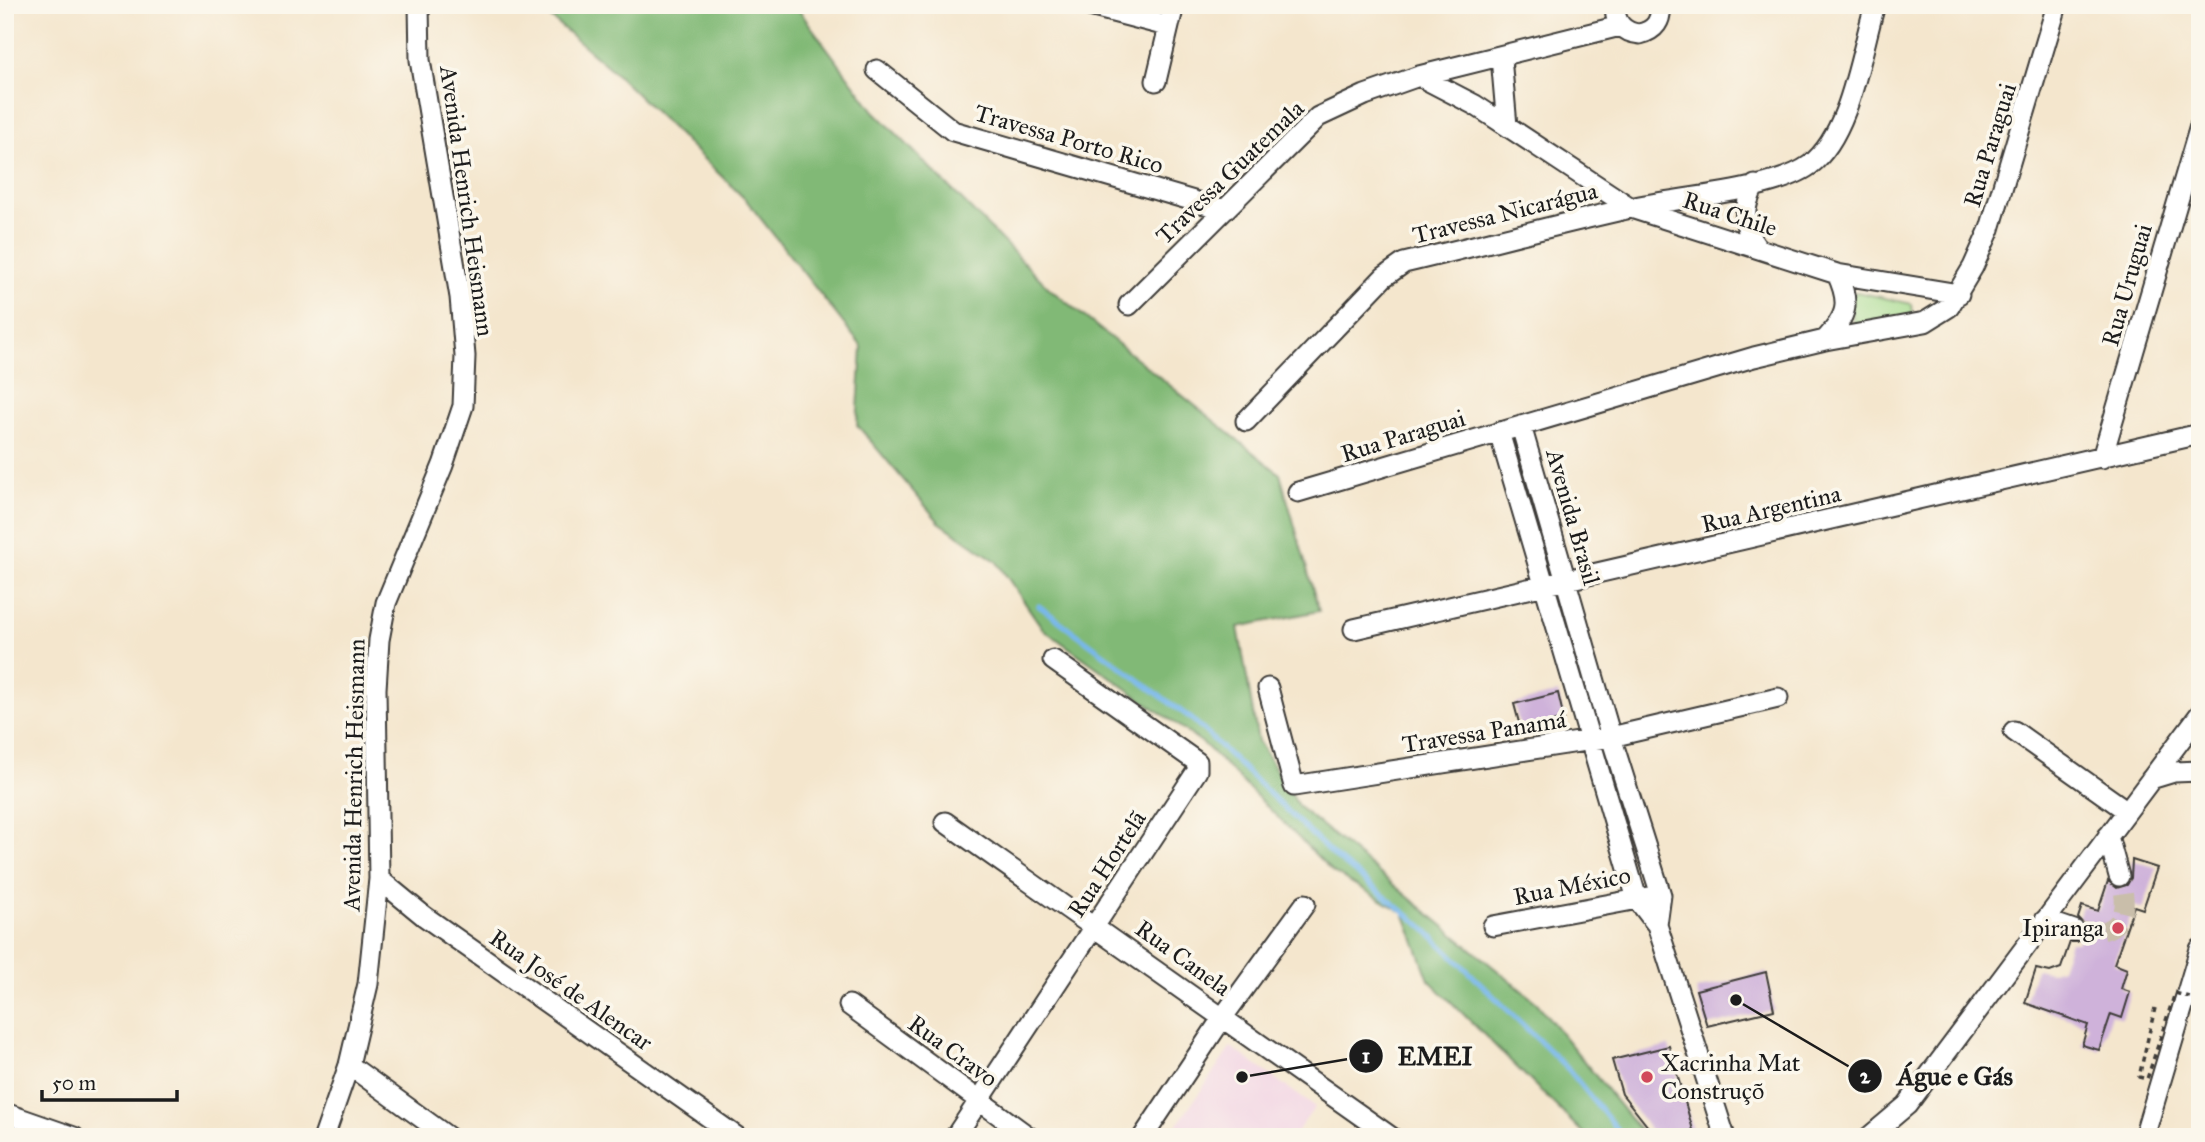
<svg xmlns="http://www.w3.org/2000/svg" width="2205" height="1142" viewBox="0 0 2205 1142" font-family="'IM FELL Great Primer',serif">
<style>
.built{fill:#f1d0e3}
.green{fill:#a2d98a;stroke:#5f7a53;stroke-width:2}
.forest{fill:#81b976;stroke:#4e6a49;stroke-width:2}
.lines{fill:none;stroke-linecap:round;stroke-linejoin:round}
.stream{stroke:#78b8ec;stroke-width:5}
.building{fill:#cfb2da}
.minor-tunnel{stroke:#c9beaa;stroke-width:19;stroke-dasharray:19 10;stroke-linecap:butt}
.minor-casing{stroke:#3c3a37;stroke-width:23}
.minor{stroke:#fff;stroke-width:19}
.path-bridge{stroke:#3c3a37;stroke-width:3.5;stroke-dasharray:5 5;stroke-linecap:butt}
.poi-dot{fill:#d1495b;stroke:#fbf7ec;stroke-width:2.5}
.labels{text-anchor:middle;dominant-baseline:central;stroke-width:7;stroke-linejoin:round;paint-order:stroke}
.street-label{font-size:24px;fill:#1c1c1c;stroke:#fbf7ec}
.poi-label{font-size:24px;fill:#1c1c1c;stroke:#fbf7ec;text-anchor:end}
.leader{fill:none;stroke:#1c1c1c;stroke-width:2.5}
.callout-dot{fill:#1c1c1c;stroke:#fbf7ec;stroke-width:2.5}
.mark-label{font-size:21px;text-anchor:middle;font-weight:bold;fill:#fff}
.callout-label{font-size:26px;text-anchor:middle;font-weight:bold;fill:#1c1c1c;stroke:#fbf7ec;stroke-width:7;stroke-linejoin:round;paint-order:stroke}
</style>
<rect width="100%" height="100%" fill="#fbf7ec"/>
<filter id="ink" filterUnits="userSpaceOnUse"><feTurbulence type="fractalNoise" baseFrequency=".0143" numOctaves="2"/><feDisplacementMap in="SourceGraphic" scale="14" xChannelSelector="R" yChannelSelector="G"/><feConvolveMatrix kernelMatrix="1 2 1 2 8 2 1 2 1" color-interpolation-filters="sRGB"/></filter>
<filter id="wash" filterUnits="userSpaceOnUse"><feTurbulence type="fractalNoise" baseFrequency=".00686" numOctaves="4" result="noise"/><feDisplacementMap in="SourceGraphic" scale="28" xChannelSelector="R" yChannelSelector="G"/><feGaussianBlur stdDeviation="1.57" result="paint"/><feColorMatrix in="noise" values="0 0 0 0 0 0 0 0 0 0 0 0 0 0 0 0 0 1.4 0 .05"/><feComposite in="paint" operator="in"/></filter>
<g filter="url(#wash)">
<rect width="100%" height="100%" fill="#f4e6cd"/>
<path class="built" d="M1231 1047 1315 1107 1293 1137H1169Z"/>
<path class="green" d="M1857 292 1912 304 1913 314 1859 328 1853 323 1851 294Z"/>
<path class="forest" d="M536 5H795L874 111 1050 289 1280 474 1319 611 1238 627 1258 741 1299 807 1537 1003 1645 1137H1587L1429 980 1404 913 1333 872 1204 744 1043 629 996 561 939 522 857 425 862 347 746 200 612 70Z"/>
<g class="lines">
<path class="stream" d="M1039 606 1193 720 1335 857 1422 926 1569 1070 1623 1137"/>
</g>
<g id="blocks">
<path class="building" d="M1558 693 1564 719 1521 730 1514 704Z
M2132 860 2157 868 2143 909 2134 906 2114 964 2127 969 2121 989 2130 992 2122 1018 2111 1014 2099 1050 2082 1045 2088 1025 2025 1003 2036 969 2050 972 2061 968 2070 942H2077L2085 935 2086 927 2078 918 2082 906 2098 911 2108 881 2117 888 2127 885 2131 878Z
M1766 972 1774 1010 1707 1026 1696 990Z
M1669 1046 1695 1137H1656L1622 1094 1612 1060Z"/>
</g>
</g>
<g filter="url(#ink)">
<use href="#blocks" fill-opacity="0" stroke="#3c3a37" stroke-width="2"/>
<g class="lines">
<path class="minor-tunnel" d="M2074 930C2116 939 2134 918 2119 876"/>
<g class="minor-casing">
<path id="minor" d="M1086 5 1167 26
M1616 5C1613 22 1624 33 1640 34 1655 30 1662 21 1660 5
M1501 57 1507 126
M877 70 953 131 1225 210
M1419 76 1475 105 1631 208 1837 274 1959 294
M1156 81 1174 5
M1755 185C1742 208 1742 227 1757 248
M1129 305 1318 117 1365 95 1419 76 1620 26
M1825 340C1847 316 1851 304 1837 274
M1246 421 1384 277 1404 263C1480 245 1555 225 1631 208 1678 197 1773 192 1810 165 1850 135 1861 52 1875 5
M1521 426 1611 737 1661 895 1657 925
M1499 432 1637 899 1657 925 1725 1137
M2102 458 2200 126
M1298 492 1754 357 1825 340 1925 322 1949 307 1973 267 1990 229 2057 5
M1354 629 2200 434
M1268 688 1294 786 1611 737 1778 698
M2014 731 2127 811
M2151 779 2174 772 2200 771
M945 822 1391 1137
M2108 836 2119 876
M379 879 424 916 737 1137
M2045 920 2074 930
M1493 926 1649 897
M849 1005 1029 1137
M349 1065 448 1137
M5 1113 74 1137
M324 1137 349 1065 368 984 379 879 376 689 379 640 386 603 443 465 463 406 465 356 460 297 420 60 419 5
M955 1137 1197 771V762L1053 660
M1143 1137 1223 1017 1305 904
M1869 1137 1907 1105 2200 714
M2144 1137 2200 949"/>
</g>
<use href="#minor" class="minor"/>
<path class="path-bridge" d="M2155 1008 2139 1077 2147 1079 2175 993 2200 1000"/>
</g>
</g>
<g class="poi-dot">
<circle cx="2118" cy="928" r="7"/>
<circle cx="1647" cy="1077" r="7"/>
</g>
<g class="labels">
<g class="street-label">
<text transform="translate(1069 139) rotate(16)">Travessa Porto Rico</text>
<text transform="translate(1990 145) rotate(-73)">Rua Paraguai</text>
<text transform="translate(1230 172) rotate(-44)">Travessa Guatemala</text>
<text transform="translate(467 201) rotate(82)">Avenida Henrich Heismann</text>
<text transform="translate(1505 213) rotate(-14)">Travessa Nicarágua</text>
<text transform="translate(1730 214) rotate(18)">Rua Chile</text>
<text transform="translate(2127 285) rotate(-74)">Rua Uruguai</text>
<text transform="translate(1403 436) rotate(-17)">Rua Paraguai</text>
<text transform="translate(1771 509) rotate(-13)">Rua Argentina</text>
<text transform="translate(1573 517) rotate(74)">Avenida Brasil</text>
<text transform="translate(1484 732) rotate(-9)">Travessa Panamá</text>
<text transform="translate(354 775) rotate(-89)">Avenida Henrich Heismann</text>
<text transform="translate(1107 864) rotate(-57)">Rua Hortelã</text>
<text transform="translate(1572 886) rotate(-11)">Rua México</text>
<text transform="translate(1183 958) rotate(36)">Rua Canela</text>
<text transform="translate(571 990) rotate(35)">Rua José de Alencar</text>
<text transform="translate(953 1051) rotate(36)">Rua Cravo</text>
</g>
<g class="poi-label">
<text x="2104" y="928">Ipiranga</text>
<text x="1661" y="1063" text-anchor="start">Xacrinha Mat<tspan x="1661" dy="28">Construçõ</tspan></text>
</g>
</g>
<path class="leader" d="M1242 1077L1366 1056M1736 1000L1865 1076"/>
<g class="callout-dot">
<circle cx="1242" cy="1077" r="7"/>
<circle cx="1736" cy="1000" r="7"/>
<circle cx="1366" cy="1056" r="18"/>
<circle cx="1865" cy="1076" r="18"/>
</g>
<g class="mark-label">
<text x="1366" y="1063">1</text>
<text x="1865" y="1083">2</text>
</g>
<g class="callout-label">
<text x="1435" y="1065">EMEI</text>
<text x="1955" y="1085">Águe e Gás</text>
</g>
<rect width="2205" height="1142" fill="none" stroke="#fbf7ec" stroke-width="28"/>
<path d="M42 1090v10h135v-10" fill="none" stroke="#1c1c1c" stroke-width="3.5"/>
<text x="52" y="1090" font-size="21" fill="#1c1c1c" stroke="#fbf7ec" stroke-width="5" paint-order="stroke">50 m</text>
</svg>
